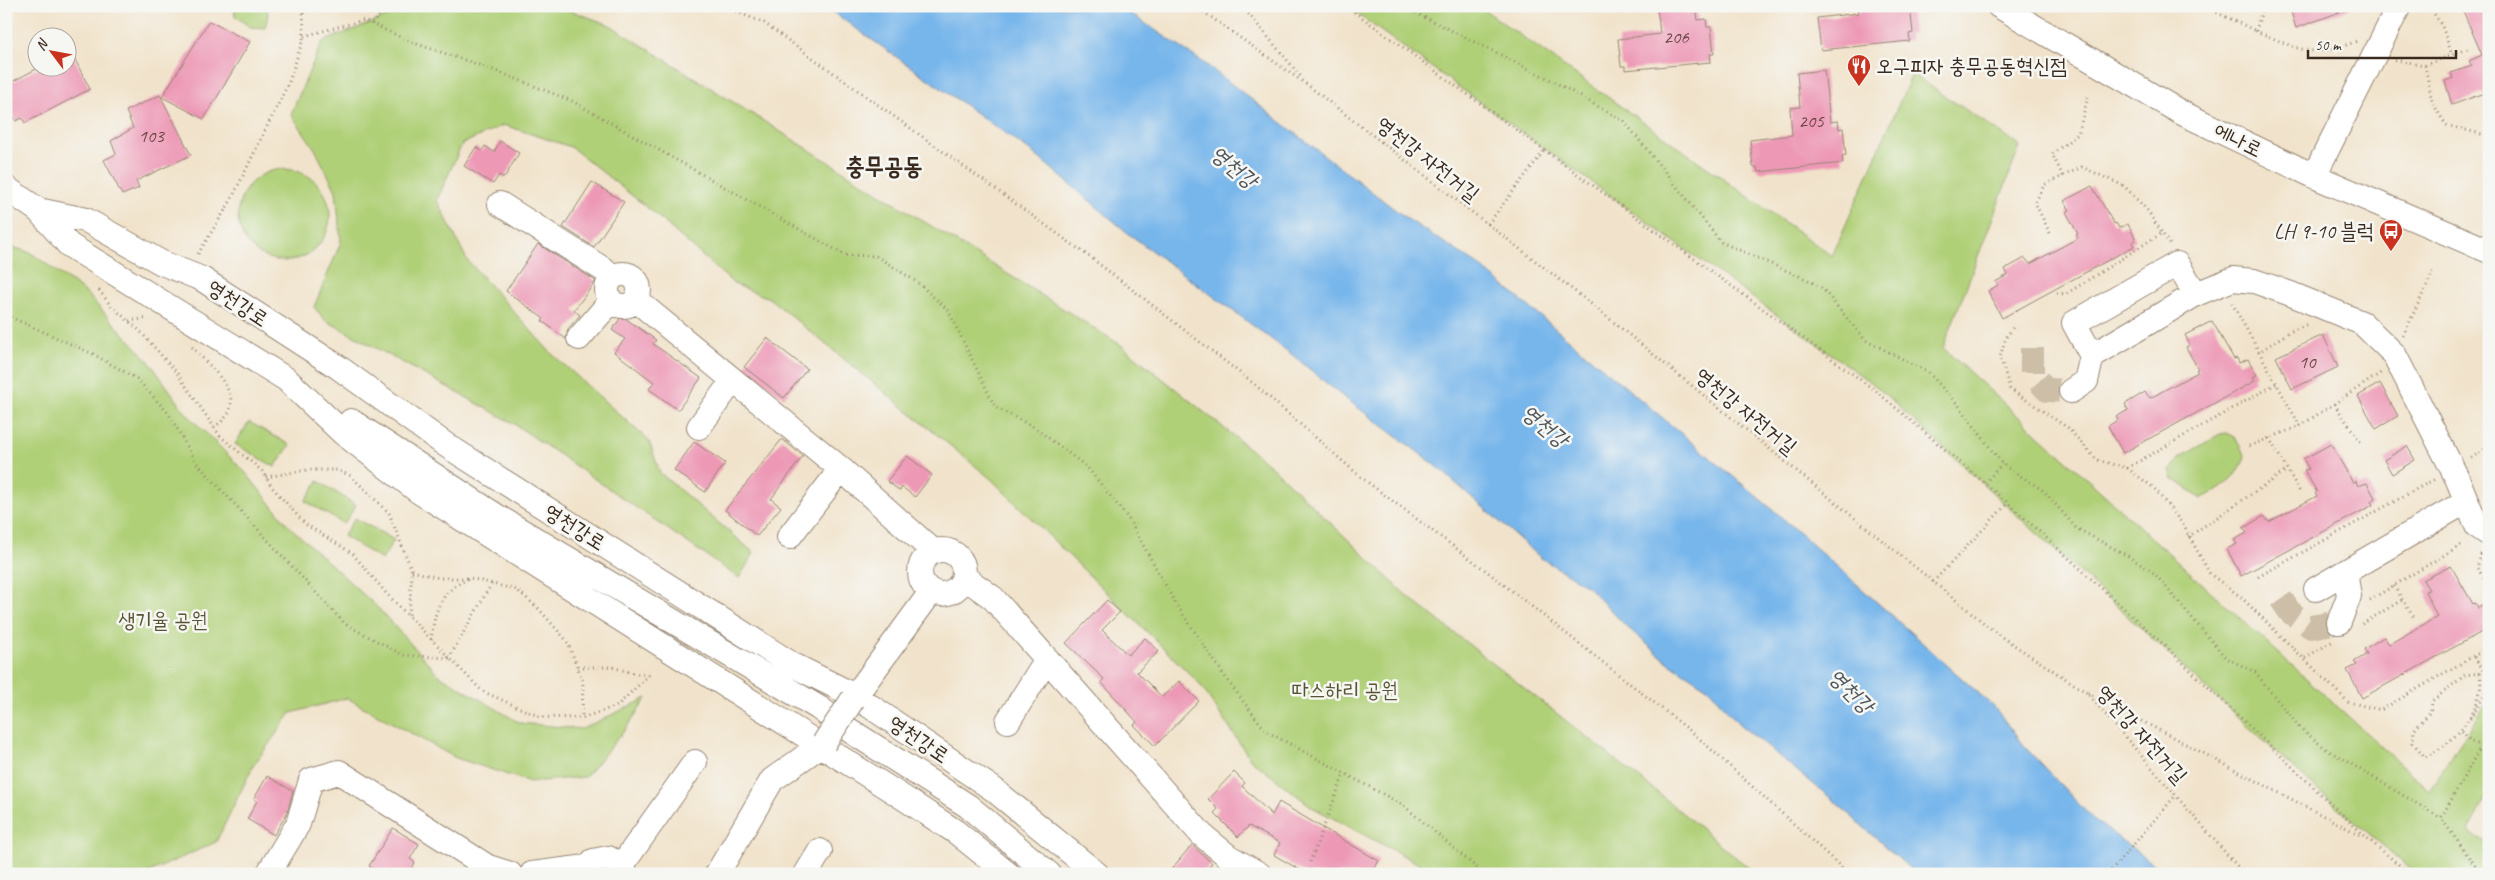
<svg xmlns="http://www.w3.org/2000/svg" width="2495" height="880" viewBox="0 0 2495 880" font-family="Caveat,'Poor Story',sans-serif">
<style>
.green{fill:#b0d078;stroke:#767d4b}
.water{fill:#77b6eb;stroke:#597084}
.building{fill:#ed99b6}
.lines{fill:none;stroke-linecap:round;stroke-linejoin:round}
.minor-tunnel{stroke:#cdbea8;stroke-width:24;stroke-dasharray:24 12;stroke-linecap:butt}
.minor-casing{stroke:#968674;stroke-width:26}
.path{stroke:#968674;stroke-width:3;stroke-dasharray:1 4;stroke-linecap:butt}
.minor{stroke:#fff;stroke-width:24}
.minor-bridge-casing{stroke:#968674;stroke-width:26;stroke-linecap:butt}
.minor-bridge{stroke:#fff;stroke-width:24}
.labels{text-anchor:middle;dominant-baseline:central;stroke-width:5;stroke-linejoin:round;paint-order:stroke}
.number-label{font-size:19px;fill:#684644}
.poi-label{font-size:21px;fill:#3b2a1e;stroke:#f6f6f2;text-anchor:start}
.street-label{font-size:21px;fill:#3b2a1e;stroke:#f6f6f2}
.park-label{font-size:21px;fill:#585434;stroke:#f6f6f2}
.water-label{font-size:22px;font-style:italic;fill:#4d545c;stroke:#f6f6f2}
.quarter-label{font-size:24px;font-weight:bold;fill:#3b2a1e;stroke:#f6f6f2}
</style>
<rect width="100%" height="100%" fill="#f6f6f2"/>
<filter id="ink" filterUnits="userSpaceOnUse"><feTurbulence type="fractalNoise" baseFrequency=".02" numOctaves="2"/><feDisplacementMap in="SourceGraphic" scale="10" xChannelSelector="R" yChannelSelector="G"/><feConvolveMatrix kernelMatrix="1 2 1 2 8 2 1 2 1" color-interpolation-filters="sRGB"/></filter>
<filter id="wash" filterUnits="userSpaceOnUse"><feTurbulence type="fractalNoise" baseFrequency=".0096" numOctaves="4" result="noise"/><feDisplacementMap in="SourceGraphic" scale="20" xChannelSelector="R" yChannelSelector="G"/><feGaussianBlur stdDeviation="1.12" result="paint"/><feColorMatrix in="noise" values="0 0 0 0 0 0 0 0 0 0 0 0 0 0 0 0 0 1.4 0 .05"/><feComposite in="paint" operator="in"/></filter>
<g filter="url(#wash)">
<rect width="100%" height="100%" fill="#f1e3cb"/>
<path class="green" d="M234 6H267L268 15 265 28 250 27 235 16Z
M414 6H558L610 25 1121 345 1272 467 1407 596 1658 793 1756 874H1438L1312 807 1251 760 1199 683 990 478 769 298 734 284 654 213 571 147 504 125 462 144 437 200 467 260 551 353 649 441 660 473 754 553 739 578 513 423 325 320 314 307 341 242 336 191 315 149 291 114 322 42Z
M1346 6H1479L1832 256 1912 74 2020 146 1943 348 2429 790 2489 700V792L2468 831 2489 844V874H2416L2311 784 1877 387Z
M238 215a46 46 0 1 1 92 0a46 46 0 1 1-92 0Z
M6 245 31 253 85 292 148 360 186 413 245 472 289 526 377 607 439 675 520 723 582 729 647 698 624 731 585 777 530 782 456 758 347 698 291 713 253 766 216 842 145 874H6Z
M249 422 290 445 275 467 235 444Z
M2227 433 2235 437 2245 456C2240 476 2220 492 2201 498L2172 478 2170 470 2178 459 2220 434Z
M318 481 356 505 344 524 305 501Z
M355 518 394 540 382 560 343 536Z"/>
<path class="water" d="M824 6 1121 7 1204 63 1406 218 1480 266 1778 514 1861 588 1995 708 2022 744 2092 818 2167 874H1916L1832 799 1739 724 1709 689 1668 662 1628 628 1587 586 1541 558 1434 464 1341 395 1290 353 1129 234 1033 153Z"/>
<g id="blocks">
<path class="building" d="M1696 6 1698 20 1706 19 1707 27H1711L1714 54H1710L1711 62 1625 70V66H1621L1618 39 1660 34 1657 7Z
M1858 6H1910L1913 33 1909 34 1910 41 1821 50 1817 18 1859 13Z
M2289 6H2350L2351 8 2296 28Z
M2461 6H2489V105L2484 93 2452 105 2445 81 2453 78 2451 73 2472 66 2469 61 2482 55Z
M209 21 250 42 204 119 162 97Z
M68 46 90 89 25 123 22 118 16 121 6 103V85L38 68H68Z
M1824 70 1830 122 1838 121 1839 129 1843 128 1846 155 1842 156 1843 163 1758 172 1757 167H1753L1750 140 1792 135 1790 108 1800 107 1797 73Z
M160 95 191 155 136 181 139 188 122 195 104 160 116 154 111 141 133 128 126 111Z
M500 141 519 153 504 178 499 175 493 184 464 166 476 147 482 151 485 146 494 152Z
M592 182 624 202 594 247 563 227Z
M2092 186 2114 224 2116 223 2119 228 2128 224 2136 240 2132 242 2134 246 2002 318 1988 291 1998 285 1995 282 2008 275 2005 269 2025 258 2030 264 2078 238 2076 235 2078 234 2066 212 2070 210 2064 201Z
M538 244 596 281 574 310 580 315 568 329 566 339 542 321 544 319 506 291Z
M622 316 656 340 653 344 701 378 678 410 649 389 654 382 614 352 625 339 612 330Z
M2212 321 2234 359 2237 358 2239 363 2248 359 2257 375 2253 377 2255 381 2123 453 2108 426 2118 420 2116 417 2128 410 2125 404 2145 392 2150 398 2198 372 2196 370 2198 369 2186 347 2190 345 2185 335Z
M2323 335 2338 367 2292 389 2276 357Z
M767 338 807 369 784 398 744 367Z
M2380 383 2398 416 2376 429 2358 396Z
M782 439 803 456 771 499 781 507 757 536 725 510Z
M694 442 725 463 705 492 674 470Z
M2331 444 2353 483 2356 481 2358 486 2367 483 2375 498 2371 501 2373 505 2241 576 2227 549 2237 544 2234 540 2247 533 2243 528 2264 516 2269 522 2317 496 2315 494 2317 492 2304 470 2309 469 2303 459Z
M2407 446 2415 460 2392 474 2384 460Z
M907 456 932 475 915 497 902 487 900 491 887 481Z
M2451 566 2473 604 2476 603 2478 608 2489 603V628L2362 698 2347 670 2357 665 2354 662 2367 654 2364 649 2384 637 2389 644 2437 617 2425 591 2429 590 2423 580Z
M1107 600 1120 612 1102 630 1128 655 1145 638 1159 651 1137 672 1162 697 1179 681 1199 701 1155 746 1134 725 1137 722 1101 682 1104 679 1066 643Z
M1234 772 1245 783 1242 786 1272 815 1279 802 1379 861 1371 874H1307L1274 855 1280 843 1249 826 1238 837 1214 813 1218 809 1208 799Z
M267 776 293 791 287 813 274 835 247 819 257 801 254 799Z
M393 828 419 844 410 859 415 863 408 874H382L369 866Z
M1192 845 1212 863 1203 874H1167Z"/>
</g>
</g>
<g filter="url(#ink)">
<use href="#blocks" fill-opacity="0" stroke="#968674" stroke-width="1"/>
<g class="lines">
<path class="minor-tunnel" d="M2032 348V374L2047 390 2071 391
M2281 599 2290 612 2311 627 2339 622"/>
<g class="minor-casing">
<path id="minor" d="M1999 6 2180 112 2314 176 2489 251
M2314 176 2399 6
M6 188 38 210 69 245 286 379 343 433 418 491 896 793 956 832 1008 874
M500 204 606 271 612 277
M38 210 86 220 162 263 202 279 338 367 446 445 793 665 855 696 993 789 1097 874
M607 290a16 16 0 1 1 32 0a16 16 0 1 1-32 0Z
M2196 294 2177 264 2074 323 2092 356 2196 294 2233 279 2254 281 2291 294 2362 323 2394 354 2457 478 2477 526 2489 534
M636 300 841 469 933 551
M579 338 611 301
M2071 391 2086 381 2092 356
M351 421 498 517 819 708 846 728 968 806 1049 874
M699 427 733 380
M789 537 841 469
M920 572a22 22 0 1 1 44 0a22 22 0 1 1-44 0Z
M964 577 993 598 1202 835 1229 857 1259 874
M2316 589 2453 509
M2339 622 2349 596 2345 572
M853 699 931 592
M1008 721 1047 659
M622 865 695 762
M268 874 298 824 311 780 339 772 488 867 510 874
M532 874 587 867
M584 874 593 861 608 858 622 865 626 874
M717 874 772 780 824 743
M806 874 820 851"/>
</g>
<path class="path" d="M722 6 764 23 1094 260 1253 383 1362 478 1489 573 1693 733 1849 874
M1195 6 1306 84 1590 303 2000 636 2086 692 2244 874
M1242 6 1303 79
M1346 6 1876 391 2008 503 2164 645 2367 838 2410 874
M1402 6 1553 81 1624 121 1721 242 1808 280 1822 288 1865 340 1928 372 1960 407 2002 464 2044 491 2076 528 2128 556 2154 573 2226 658 2255 672 2299 727 2326 749 2441 818
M2203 6 2256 31
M2263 6 2256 31C2300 49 2310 60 2357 41
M2429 6 2442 26 2452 55
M372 24 387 6
M304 36 364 20 411 42 491 69 572 101 845 255 876 256 917 282 948 310 995 407 1034 427 1087 467 1128 518 1176 604 1230 684 1266 731 1403 805 1484 874
M2395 60 2425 65 2468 49
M2425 65 2432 102 2446 125 2489 136
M2063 176 2052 154 2078 134 2088 97
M1488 224 1544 151
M2050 233 2035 203 2044 185 2082 167 2124 186 2147 210 2170 245
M198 254 230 202 289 82 304 36 303 6
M99 290 111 306 139 330 177 373 220 436 262 471 272 487 305 524 352 553 386 593 482 691 540 717 582 718 617 706 650 674
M2057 293 2066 294 2162 233
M2232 303 2300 426
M6 315 93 354 137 379 169 414 195 461 345 624 403 655 449 658 492 583
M129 321 148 318
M2013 328 2006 337 2000 357 2010 389 2068 428 2097 460 2127 468 2276 384
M2403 336 2433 272
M192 347C212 370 255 401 214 427
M2262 350 2289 332 2308 324
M2334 404 2362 444
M2489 404 2486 405 2489 411
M2269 438 2300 492
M2249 446 2300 426 2381 373
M2471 458 2489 446
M2127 468 2154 488 2182 523 2210 574 2241 597 2348 702 2381 710 2489 647
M266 477 307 470H337L351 476 389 513 412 571 409 617
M1985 483 2002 464
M2188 537 2287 470
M2481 554 2489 563
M2481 554 2477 568 2489 585
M412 571 439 578H470L517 590 538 608 567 641 583 681 582 718
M2258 577 2435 479
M1933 582 2008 503
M2394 586 2414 618
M2370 600 2464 543
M2362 624 2402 600
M431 640C435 610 439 592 468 579
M2474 657 2489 677
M2305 658 2333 641
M578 667H611L638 674H649
M2480 673C2486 707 2455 744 2425 757L2413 743 2414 730 2431 711 2432 701 2465 675Z
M2088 693 2362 836
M2470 719 2487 692 2489 680
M2462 731 2471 742 2481 745
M1310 862 1344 774
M2108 874 2176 795
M2481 874 2441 818 2489 732"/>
<use href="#minor" class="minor"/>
<g class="minor-bridge-casing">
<path id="minor-bridge" d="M824 743 853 699"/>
</g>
<use href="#minor-bridge" class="minor-bridge"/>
</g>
</g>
<defs>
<g id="restaurant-pin" transform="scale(1.25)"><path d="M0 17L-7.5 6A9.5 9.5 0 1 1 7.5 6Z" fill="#c8321e" stroke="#f6f6f2"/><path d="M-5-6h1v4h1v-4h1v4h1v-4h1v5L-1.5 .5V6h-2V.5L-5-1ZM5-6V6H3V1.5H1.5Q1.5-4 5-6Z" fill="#fff"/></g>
<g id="bus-pin" transform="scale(1.25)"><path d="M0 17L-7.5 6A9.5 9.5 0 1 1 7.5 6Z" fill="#c8321e" stroke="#f6f6f2"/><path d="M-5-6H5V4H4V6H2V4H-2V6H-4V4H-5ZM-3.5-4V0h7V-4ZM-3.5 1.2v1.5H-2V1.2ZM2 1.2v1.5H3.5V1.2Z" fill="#fff"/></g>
</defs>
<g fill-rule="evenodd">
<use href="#restaurant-pin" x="1859" y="66"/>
<use href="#bus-pin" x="2391" y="231"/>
</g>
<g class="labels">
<g class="number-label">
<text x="1676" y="37">206</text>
<text x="1811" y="121">205</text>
<text x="151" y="136">103</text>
<text x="2307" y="362">10</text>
</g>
<g class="poi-label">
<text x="1876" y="66">오구피자 충무공동혁신점</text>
<text x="2374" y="231" text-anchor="end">LH 9-10 블럭</text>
</g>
<g class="street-label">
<text transform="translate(2238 140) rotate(26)">에나로</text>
<text transform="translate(1428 159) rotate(38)">영천강 자전거길</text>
<text transform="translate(238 303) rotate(33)">영천강로</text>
<text transform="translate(1746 411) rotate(39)">영천강 자전거길</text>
<text transform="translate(575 527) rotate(32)">영천강로</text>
<text transform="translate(2142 734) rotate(48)">영천강 자전거길</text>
<text transform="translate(919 739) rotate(34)">영천강로</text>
</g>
<g class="park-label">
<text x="163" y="620">생기율 공원</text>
<text x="1345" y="690">따스하리 공원</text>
</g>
<g class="water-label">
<text transform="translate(1234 167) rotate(40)">영천강</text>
<text transform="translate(1545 426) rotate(40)">영천강</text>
<text transform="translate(1851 691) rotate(45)">영천강</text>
</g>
<g class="quarter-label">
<text x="884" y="166">충무공동</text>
</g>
</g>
<rect width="2495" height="880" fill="none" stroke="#f6f6f2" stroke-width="25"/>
<g transform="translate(52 52) rotate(302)"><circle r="24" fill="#f6f6f2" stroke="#aba49d"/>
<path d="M0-4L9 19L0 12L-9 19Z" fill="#c8321e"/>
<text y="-8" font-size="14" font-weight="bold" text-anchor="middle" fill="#3b2a1e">N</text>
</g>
<path d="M2308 50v8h148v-8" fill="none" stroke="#3b2a1e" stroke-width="2.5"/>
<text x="2315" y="50" font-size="15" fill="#3b2a1e" stroke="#f6f6f2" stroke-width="4" paint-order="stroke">50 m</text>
</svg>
